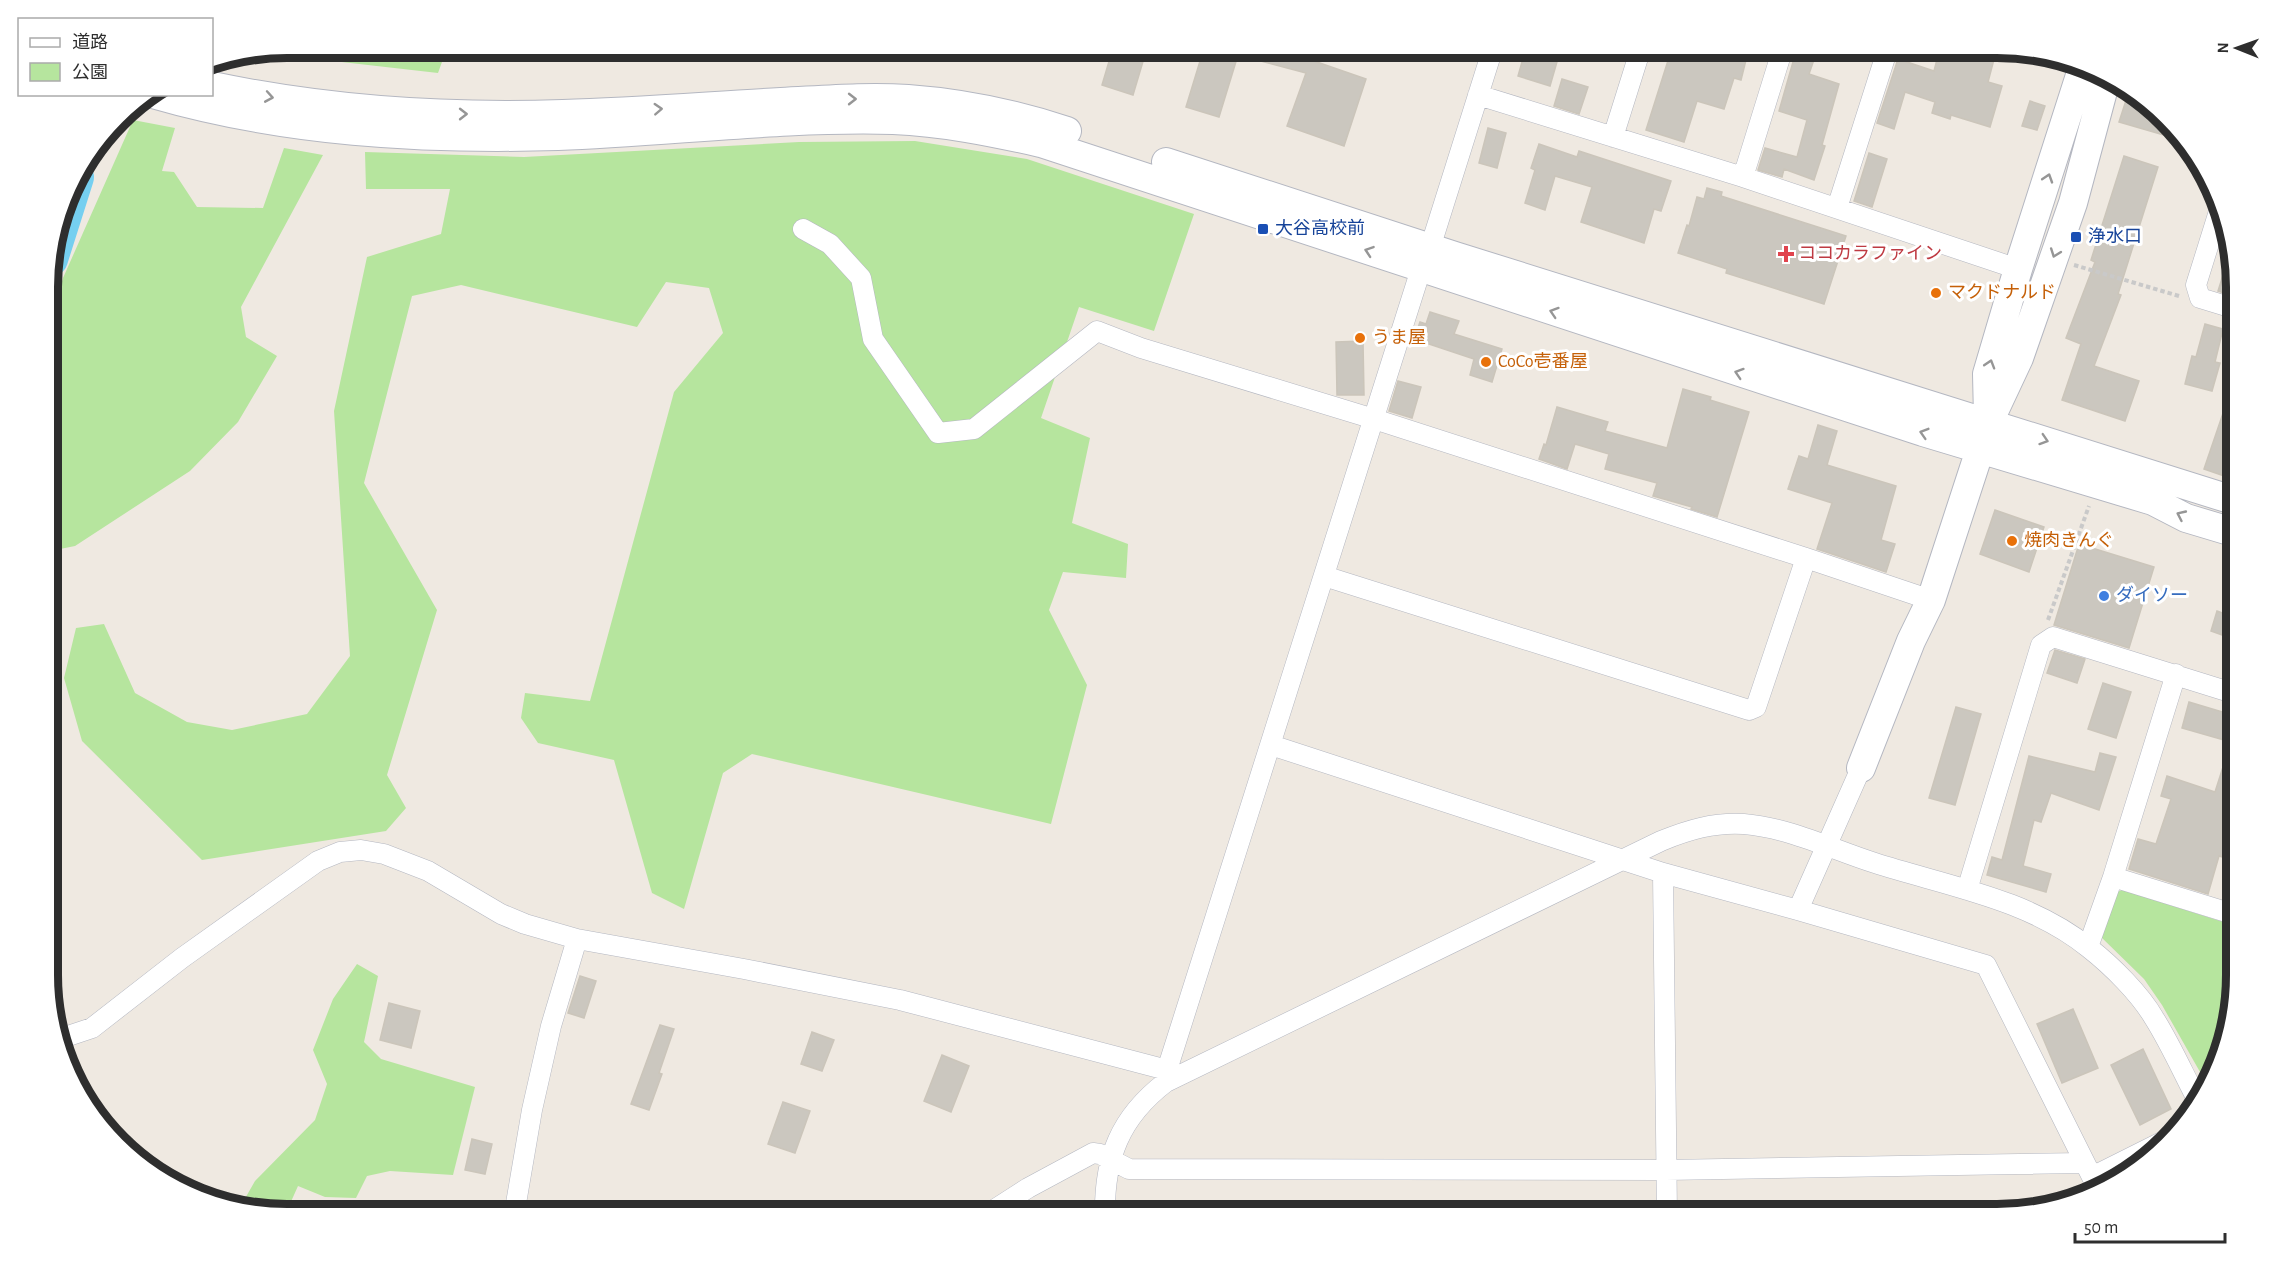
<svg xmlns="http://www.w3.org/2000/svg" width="2285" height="1263" viewBox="0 0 2285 1263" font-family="'Alegreya Sans','Noto Sans JP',sans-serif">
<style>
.green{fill:#b6e59e}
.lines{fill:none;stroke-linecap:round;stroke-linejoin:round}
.river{stroke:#75cff0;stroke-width:36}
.building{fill:#cbc7bf;stroke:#cbc5ba;stroke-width:1.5}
.street-casing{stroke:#b4b7c1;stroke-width:21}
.secondary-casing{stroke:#b4b7c1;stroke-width:30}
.path{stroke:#c9c9c9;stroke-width:4;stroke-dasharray:4.5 3;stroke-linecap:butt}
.street{stroke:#fff;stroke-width:20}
.secondary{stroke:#fff;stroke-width:28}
.oneway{stroke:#969696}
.transit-dot{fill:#1a4fb4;stroke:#fff;stroke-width:2}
.health-dot{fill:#e0444e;stroke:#fff;stroke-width:2}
.food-dot{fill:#e8710a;stroke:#fff;stroke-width:2}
.shop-dot{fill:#3f7fe0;stroke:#fff;stroke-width:2}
.labels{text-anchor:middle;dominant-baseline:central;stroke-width:6;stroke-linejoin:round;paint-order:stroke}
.transit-label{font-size:18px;fill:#164399;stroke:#fff;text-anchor:start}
.health-label{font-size:18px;fill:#be3a42;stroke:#fff;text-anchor:start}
.food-label{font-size:18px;fill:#c56008;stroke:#fff;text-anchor:start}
.shop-label{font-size:18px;fill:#366cbe;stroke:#fff;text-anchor:start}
.rim{fill:none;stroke:#2e2e2e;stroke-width:8}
</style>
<rect width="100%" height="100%" fill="#efe9e1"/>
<path class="green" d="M288 48H447L438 73 263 53Z
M133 120 175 128 162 171 174 172 197 207 263 208 284 148 323 155 241 307 246 337 277 356 238 422 190 471 75 546 50 551V322L63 278Z
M915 141 1027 159 1194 214 1154 331 1079 307 1041 418 1090 438 1072 523 1128 544 1126 578 1063 572 1049 610 1087 685 1051 824 752 754 723 773 684 909 652 893 614 760 538 743 521 718 525 693 590 701 674 392 723 333 709 288 666 282 637 327 461 285 412 296 364 483 437 610 387 775 406 808 386 831 202 860 82 741 64 678 76 628 104 624 135 693 187 722 232 730 307 714 350 656 334 411 367 257 441 234 450 189H366L365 152 524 157 799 142Z
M2122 890 2233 925 2236 930 2237 991 2209 1082 2204 1079 2162 1005 2144 979 2100 936 2112 894Z
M357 964 378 976 364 1042 381 1059 475 1087 453 1175 390 1171 367 1176 356 1198 325 1197 298 1186 285 1215 239 1209 255 1181 315 1120 327 1084 313 1050 333 999Z"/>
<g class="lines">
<path class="river" d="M50 259 76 177"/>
</g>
<path class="building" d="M1113 48H1147L1133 95 1102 85Z
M1204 48H1289L1288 52 1366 79 1344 146 1287 126 1306 73 1238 55 1219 117 1186 107Z
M1526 48H1561L1550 86 1518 76Z
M1672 48H1749L1741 80 1734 78 1724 109 1697 101 1684 142 1646 130Z
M1797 48H1818L1809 74 1839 84 1822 145 1825 146 1814 180 1784 169 1782 177 1758 170 1765 148 1797 157 1807 120 1779 111Z
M1940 48H1997L1988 82 2002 86 1990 127 1951 115 1950 119 1932 113 1935 102 1905 92 1894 129 1877 123 1898 59 1934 71Z
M1562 79 1588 87 1579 114 1554 106Z
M2129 91 2143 104 2181 140 2119 122Z
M2030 101 2045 106 2037 130 2022 126Z
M1488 128 1506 133 1497 168 1479 163Z
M1539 144 1577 157 1579 151 1671 181 1661 211 1654 209 1644 243 1581 222 1592 187 1555 176 1545 210 1525 203 1535 170 1531 168Z
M1869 153 1887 159 1872 207 1854 201Z
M2124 156 2158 167 2118 294 2121 295 2094 366 2139 381 2125 421 2062 400 2081 344 2066 338 2095 262 2091 260Z
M1707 188 1722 192 1721 196 1846 236 1824 304 1726 273 1727 269 1678 253 1687 225 1689 226 1697 197 1704 199Z
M2224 272 2236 276V297L2218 291Z
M1430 312 1459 321 1454 334 1502 349 1492 382 1470 375 1474 359 1414 339 1420 322 1426 324Z
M2205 324 2223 329 2215 362 2220 363 2212 391 2185 384 2192 356 2196 357Z
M1363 341 1364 395H1337L1336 342Z
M1398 381 1421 387 1412 418 1389 411Z
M2234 381H2236V468L2233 479 2204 469Z
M1683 389 1711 397 1710 400 1749 412 1717 517 1691 509 1692 507 1653 496 1657 483 1605 469 1609 454 1575 444 1567 469 1539 459 1544 444 1546 445 1557 407 1608 422 1605 431 1667 448Z
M1818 425 1837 431 1827 465 1896 486 1881 540 1895 544 1886 572 1817 549 1832 503 1788 489 1799 456 1808 459Z
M1995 510 2044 527 2029 572 1980 554Z
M2079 544 2154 567 2129 648 2054 625Z
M2217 611 2236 618V640L2211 631Z
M2055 650 2085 659 2077 683 2047 673Z
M2103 683 2131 692 2116 738 2088 729Z
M2189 702 2236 716V801L2225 839 2236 842V861L2219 856 2208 894 2129 869 2138 839 2156 844 2171 799 2161 796 2167 776 2215 792 2231 742 2182 728Z
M1956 707 1981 714 1955 805 1929 798Z
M2100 753 2116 757 2099 810 2051 793 2041 822 2034 820 2023 866 2051 874 2046 892 1987 875 1992 857 2002 860 2029 756 2095 772Z
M580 976 596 981 584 1018 568 1013Z
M389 1003 420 1011 411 1048 380 1040Z
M2073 1009 2098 1068 2062 1083 2037 1024Z
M660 1025 674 1029 659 1073 662 1074 649 1110 631 1104Z
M812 1032 834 1040 822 1071 801 1064Z
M2143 1049 2171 1109 2140 1125 2111 1065Z
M942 1055 969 1066 951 1112 924 1101Z
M783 1102 810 1111 795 1153 768 1144Z
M472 1139 492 1144 485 1174 465 1170Z"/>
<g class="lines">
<g class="street-casing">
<path id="street" d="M1478 95 1743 177 2018 269
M1613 137 1641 48
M1743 177 1783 48
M2221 205 2196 285 2200 298 2236 309
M1837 208 1888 48
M803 229 830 244 861 278 873 339 938 433 974 429 1097 331 1141 348 1374 419 1806 558 1931 600
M1430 248 1493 48
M1324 576 1749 710 1756 707 1806 558
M1271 745 1663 873 1798 910 1986 965 2098 1189
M1663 873 1667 1215
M2113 877 2236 915
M1967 890 2041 645 2053 637 2236 694
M1798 910 1861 768
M2088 947 2113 877 2176 674
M62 1038 92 1028 182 958 318 861 340 852 361 850 384 854 428 871 501 914 525 924 577 939 744 969 900 1000 1167 1070
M1166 1082 1167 1070 1421 269
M2092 1177 2174 1136
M514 1215 532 1110 551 1026 577 939
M986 1215 1028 1188 1093 1153 1100 1154 1129 1169 1666 1170 2084 1163
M1105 1215C1104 1158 1120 1117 1166 1082L1661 841C1688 830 1714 822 1744 824 1790 828 1831 849 1875 863 1947 886 2029 899 2089 948 2112 966 2140 994 2154 1018 2171 1045 2184 1075 2199 1103"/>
</g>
<g class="secondary-casing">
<path id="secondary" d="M212 86C327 110 445 118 563 114 636 112 708 106 781 102 822 100 866 96 908 99 962 103 1016 114 1067 131
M153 94C284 132 422 140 558 136 669 132 781 117 893 120 943 122 992 132 1041 143L1923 432 2153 501 2186 518 2236 533
M1166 162 1455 256 2236 501
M1988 417 1987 374 2018 269 2083 66
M1861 768 1911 641 1931 600 1989 422 2019 358 2073 203 2107 76"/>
</g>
<path class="path" d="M2074 265 2179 296
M2048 620 2089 506"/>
<use href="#street" class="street"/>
<use href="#secondary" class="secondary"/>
</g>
<defs><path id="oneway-chevron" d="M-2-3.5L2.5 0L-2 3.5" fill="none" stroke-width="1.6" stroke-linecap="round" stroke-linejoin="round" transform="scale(1.5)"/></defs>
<g class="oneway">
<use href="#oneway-chevron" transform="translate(269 97) rotate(10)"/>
<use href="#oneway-chevron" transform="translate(852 99)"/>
<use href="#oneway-chevron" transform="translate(658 109) rotate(-3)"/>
<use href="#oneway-chevron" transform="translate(463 114)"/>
<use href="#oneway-chevron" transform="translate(2048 178) rotate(-72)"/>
<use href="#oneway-chevron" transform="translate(1369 251) rotate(-161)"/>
<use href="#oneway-chevron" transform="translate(2055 253) rotate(110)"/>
<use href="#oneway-chevron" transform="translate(1554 312) rotate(-162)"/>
<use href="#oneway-chevron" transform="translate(1990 364) rotate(-73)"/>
<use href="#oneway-chevron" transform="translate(1739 373) rotate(-162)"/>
<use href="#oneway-chevron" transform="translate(1924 433) rotate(-163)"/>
<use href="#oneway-chevron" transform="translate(2044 440) rotate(18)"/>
<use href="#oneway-chevron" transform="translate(2181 515) rotate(-155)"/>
</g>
<g class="transit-dot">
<rect x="1257" y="223" width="12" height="12" rx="3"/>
<rect x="2070" y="231" width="12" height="12" rx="3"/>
</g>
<path class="health-dot" d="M1783 245h6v6h6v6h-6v6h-6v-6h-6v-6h6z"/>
<g class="food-dot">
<circle cx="1936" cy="293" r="6"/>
<circle cx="1360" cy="338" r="6"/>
<circle cx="1486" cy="362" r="6"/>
<circle cx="2012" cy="541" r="6"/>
</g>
<circle class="shop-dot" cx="2104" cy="596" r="6"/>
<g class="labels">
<g class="transit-label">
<text x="1275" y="229">大谷高校前</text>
<text x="2088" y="237">浄水口</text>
</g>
<g class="health-label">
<text x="1798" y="254">ココカラファイン</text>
</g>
<g class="food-label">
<text x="1948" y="293">マクドナルド</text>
<text x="1372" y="338">うま屋</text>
<text x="1498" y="362">CoCo壱番屋</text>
<text x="2024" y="541">焼肉きんぐ</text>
</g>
<g class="shop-label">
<text x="2116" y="596">ダイソー</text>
</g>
</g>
<path d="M0 0H2285V1263H0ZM287 58H1997A229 229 0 0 1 2226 287V975A229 229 0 0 1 1997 1204H287A229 229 0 0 1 58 975V287A229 229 0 0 1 287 58Z" fill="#fff" fill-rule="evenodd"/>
<path class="rim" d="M287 58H1997A229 229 0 0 1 2226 287V975A229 229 0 0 1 1997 1204H287A229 229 0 0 1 58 975V287A229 229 0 0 1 287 58Z"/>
<rect x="18" y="18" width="195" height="78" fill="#ffffff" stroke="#ababab" stroke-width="1.5"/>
<rect x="30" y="38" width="30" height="9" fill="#ffffff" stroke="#ababab" stroke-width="1.5"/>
<text x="72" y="48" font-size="18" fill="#2e2e2e">道路</text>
<rect x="30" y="63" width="30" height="18" fill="#b6e59e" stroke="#ababab" stroke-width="1.5"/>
<text x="72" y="78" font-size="18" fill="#2e2e2e">公園</text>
<g transform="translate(2237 48) rotate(271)" stroke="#ffffff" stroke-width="4.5" paint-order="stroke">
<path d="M0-4.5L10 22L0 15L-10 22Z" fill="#2e2e2e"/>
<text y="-9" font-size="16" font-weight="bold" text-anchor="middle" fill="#2e2e2e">N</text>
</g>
<path d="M2075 1233v9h150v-9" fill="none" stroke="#2e2e2e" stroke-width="3"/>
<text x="2084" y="1233" font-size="18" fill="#2e2e2e" stroke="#ffffff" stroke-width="4.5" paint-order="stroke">50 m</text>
</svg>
